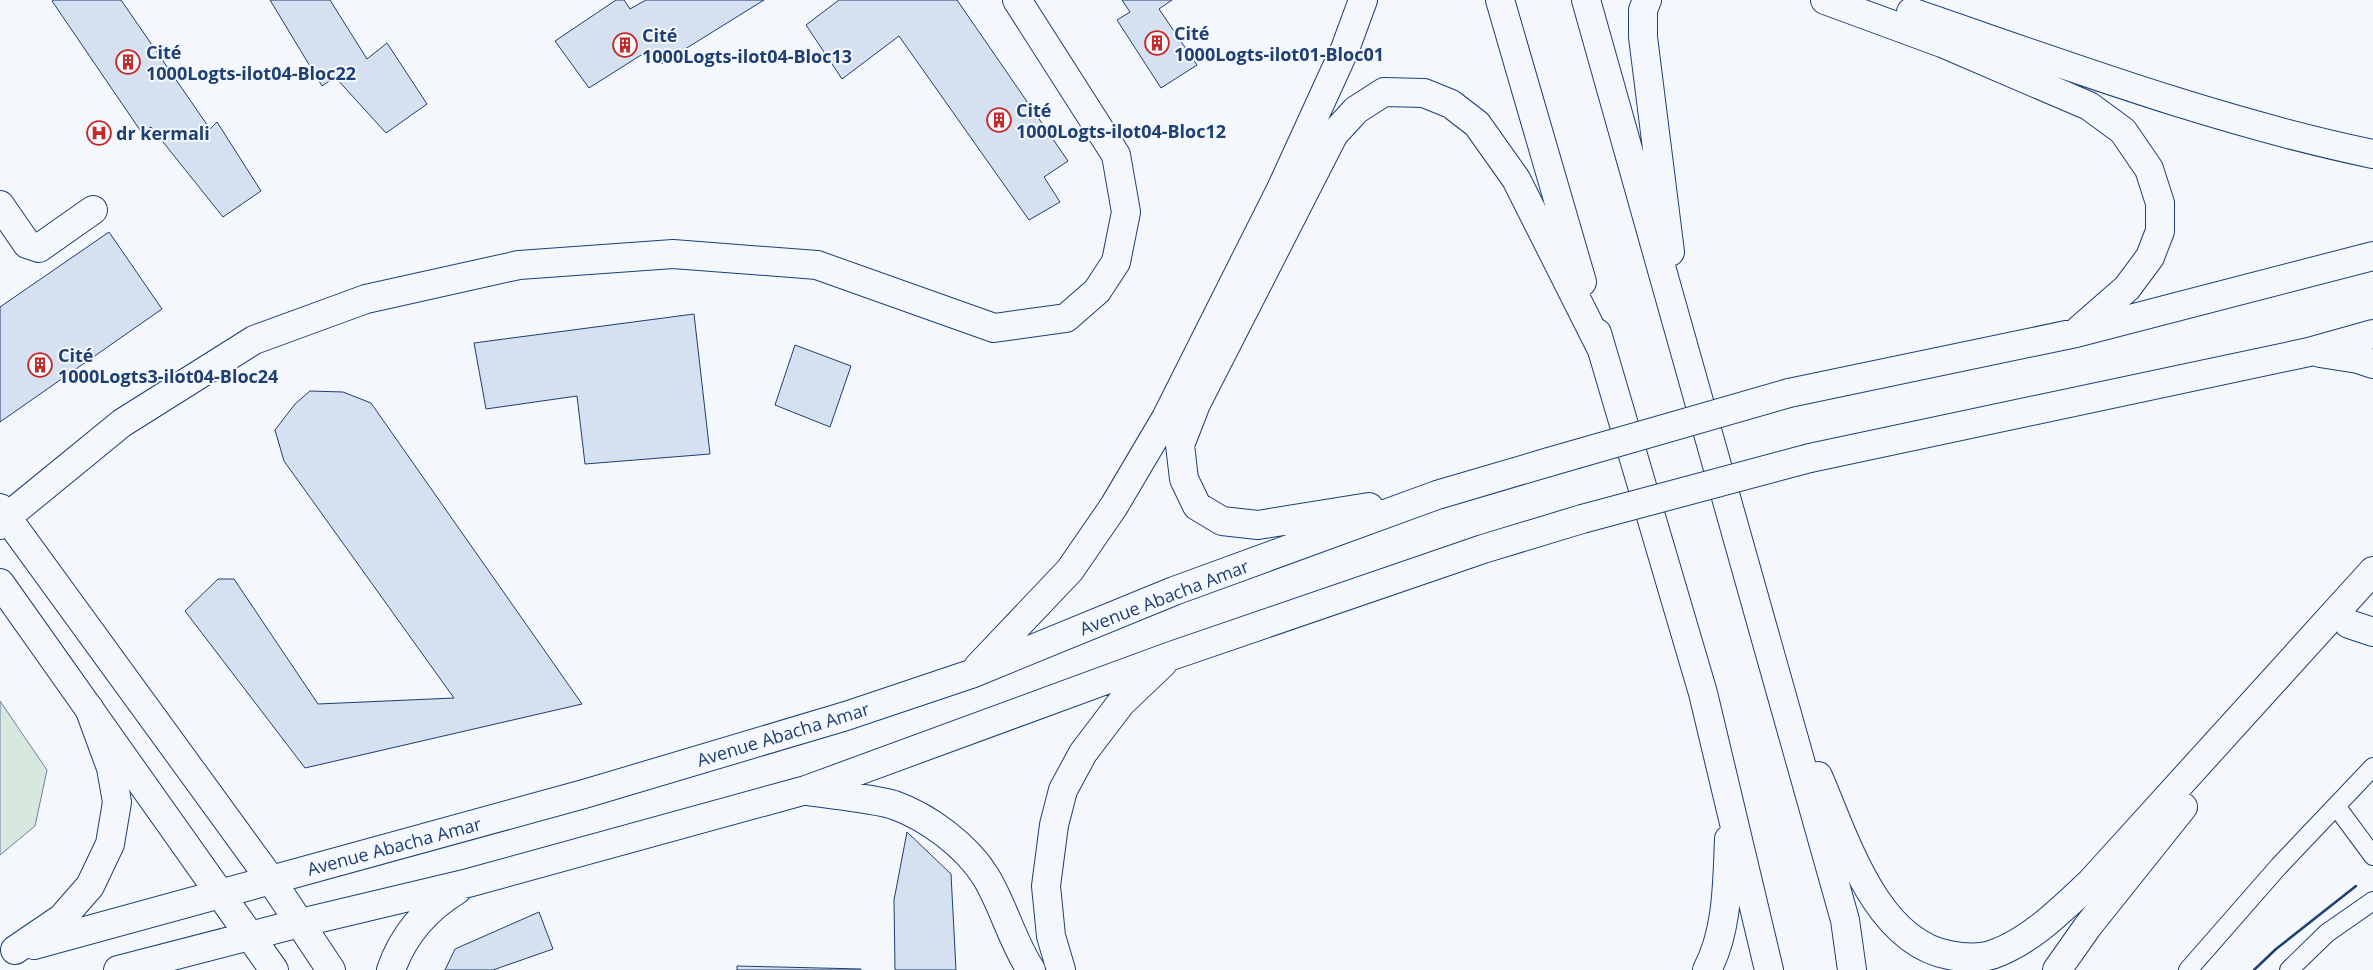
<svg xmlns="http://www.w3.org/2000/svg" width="2373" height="970" viewBox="0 0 2373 970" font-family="'Open Sans',sans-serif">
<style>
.green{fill:#d7e8df;stroke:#687fa3}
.building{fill:#d5e0f0;stroke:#1d3f73}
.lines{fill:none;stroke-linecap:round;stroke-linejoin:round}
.lane-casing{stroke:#1d3f73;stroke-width:20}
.street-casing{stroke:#1d3f73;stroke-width:30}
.secondary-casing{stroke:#1d3f73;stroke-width:30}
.primary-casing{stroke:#1d3f73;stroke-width:30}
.highway-casing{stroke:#1d3f73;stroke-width:30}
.lane{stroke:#f4f7fb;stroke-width:18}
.street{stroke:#f4f7fb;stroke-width:28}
.secondary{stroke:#f4f7fb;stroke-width:28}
.primary{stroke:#f4f7fb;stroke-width:28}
.highway{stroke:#f4f7fb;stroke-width:28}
.highway-bridge-casing{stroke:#1d3f73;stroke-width:30;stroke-linecap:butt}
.highway-bridge{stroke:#f4f7fb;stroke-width:28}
.wall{stroke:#1d3f73;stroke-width:2.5}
.labels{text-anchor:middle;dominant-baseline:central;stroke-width:4;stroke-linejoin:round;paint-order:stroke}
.poi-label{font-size:18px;font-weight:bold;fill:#1d3f73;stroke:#f4f7fb;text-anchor:start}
.street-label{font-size:18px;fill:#1d3f73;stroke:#f4f7fb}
</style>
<rect width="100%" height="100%" fill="#f4f7fb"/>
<path class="green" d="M0 701 47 770 35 826 0 855Z"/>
<path class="building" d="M54 0H121L210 129 217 122 261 191 223 217 151 127 142 133 52 1Z
M270 0H330L367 59 387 43 427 104 386 133 335 77 322 86Z
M616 0H624L630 9 646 0H764L661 64 649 50 589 88 555 41Z
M839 0H957L1068 161 1044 177 1060 202 1029 220 899 36 842 79 806 25Z
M1122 0H1172L1159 9 1197 65 1161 88 1117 20 1130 12Z
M109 232 162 309 0 422V307Z
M694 314 710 454 585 464 577 396 486 409 474 343Z
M795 345 851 366 830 427 775 405Z
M310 391 343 392 371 403 582 704 305 768 185 611 218 579H234L318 704 454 698 284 461 275 430 295 404Z
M907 832 951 874 956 970H895L894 900Z
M539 912 553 949 493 970H445L455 949Z
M737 966 861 969V970H737Z"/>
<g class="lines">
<g class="lane-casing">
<path id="lane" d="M2336 806 2373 856
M2188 970 2279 866 2373 767
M2289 970 2327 933 2373 901"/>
</g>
<g class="street-casing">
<path id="street" d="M0 205 27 244 39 248 93 210
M0 525 7 517 122 423 254 340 366 299 519 265 673 254 817 265 994 328 1066 318 1097 291 1116 262 1126 212 1116 155 1017 0
M2349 624 2373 632"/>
</g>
<g class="secondary-casing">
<path id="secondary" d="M0 508 271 880 331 970
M0 583 274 970"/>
</g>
<g class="primary-casing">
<path id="primary" d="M34 945 271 880
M15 950 62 918 90 886 110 844 117 802 111 768 89 708
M118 970 300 923"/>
</g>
<g class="highway-casing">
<path id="highway" d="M1500 0 1582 282
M1586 0 1845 920 1852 970
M1647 0 1643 10V37L1670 252
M1825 0 1942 43 2089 106 2123 131 2149 169 2160 203V231L2150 257 2127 288 2080 329
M1911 12C2063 64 2215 121 2373 154
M1597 333 1703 693 1769 970
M2320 353 2358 359 2373 364
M1789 393 2076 333 2373 256
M1810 458 2309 352 2373 334
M1369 507 1258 525 1222 521 1197 506 1184 479 1180 445 1196 404 1334 134 1356 110 1384 92 1424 93 1451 104 1477 124 1516 179 1602 350
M978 667 1070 570 1114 506 1166 418 1281 189 1345 49 1363 0
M1818 776C1845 838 1875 941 1949 955 1964 958 1980 959 1994 954 2032 940 2062 909 2091 882L2373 571
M807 791C832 795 871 798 894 805 928 817 967 846 986 877 1004 907 1012 941 1031 970
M271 880 584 794 846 716 971 674 1174 591 1437 495 1549 462
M300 923 468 883 806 790 1171 656 1483 549 1582 519
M391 970C403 935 426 909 457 890
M1061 970 1051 936 1046 886 1054 825 1063 790 1083 753 1121 703 1163 663
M1707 970C1728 930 1727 883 1729 839
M2057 970 2088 926 2183 807"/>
</g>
<use href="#lane" class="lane"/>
<use href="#street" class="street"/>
<use href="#secondary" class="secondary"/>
<use href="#primary" class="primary"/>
<use href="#highway" class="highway"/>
<g class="highway-bridge-casing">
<path id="highway-bridge" d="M1549 462 1789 393
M1582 519 1810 458"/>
</g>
<use href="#highway-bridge" class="highway-bridge"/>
<path class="wall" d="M2254 970 2276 949 2356 886"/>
</g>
<defs>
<g id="building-ring" transform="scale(1.25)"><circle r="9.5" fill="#f4f7fb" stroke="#c62828" stroke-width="1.5"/><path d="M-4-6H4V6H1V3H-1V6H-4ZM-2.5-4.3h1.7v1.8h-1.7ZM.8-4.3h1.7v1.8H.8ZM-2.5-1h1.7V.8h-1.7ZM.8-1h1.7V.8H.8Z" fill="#c62828"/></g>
<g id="hospital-ring" transform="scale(1.25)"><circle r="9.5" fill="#f4f7fb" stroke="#c62828" stroke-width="1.5"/><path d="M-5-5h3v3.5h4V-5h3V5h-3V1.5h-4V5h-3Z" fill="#c62828"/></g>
</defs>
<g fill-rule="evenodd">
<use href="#building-ring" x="1157" y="43"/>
<use href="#building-ring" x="625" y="45"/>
<use href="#building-ring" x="128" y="62"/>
<use href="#building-ring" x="999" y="120"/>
<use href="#hospital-ring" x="99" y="133"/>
<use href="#building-ring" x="40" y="365"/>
</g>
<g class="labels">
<g class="poi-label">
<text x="1174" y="33">Cité<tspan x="1174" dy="21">1000Logts-ilot01-Bloc01</tspan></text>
<text x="642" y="35">Cité<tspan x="642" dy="21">1000Logts-ilot04-Bloc13</tspan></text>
<text x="146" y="52">Cité<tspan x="146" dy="21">1000Logts-ilot04-Bloc22</tspan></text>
<text x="1016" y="110">Cité<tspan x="1016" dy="21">1000Logts-ilot04-Bloc12</tspan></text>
<text x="116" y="133">dr kermali</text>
<text x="58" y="355">Cité<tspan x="58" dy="21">1000Logts3-ilot04-Bloc24</tspan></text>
</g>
<g class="street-label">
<text transform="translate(1164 597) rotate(-21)">Avenue Abacha Amar</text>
<text transform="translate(783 734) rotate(-17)">Avenue Abacha Amar</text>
<text transform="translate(394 846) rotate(-15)">Avenue Abacha Amar</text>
</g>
</g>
</svg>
